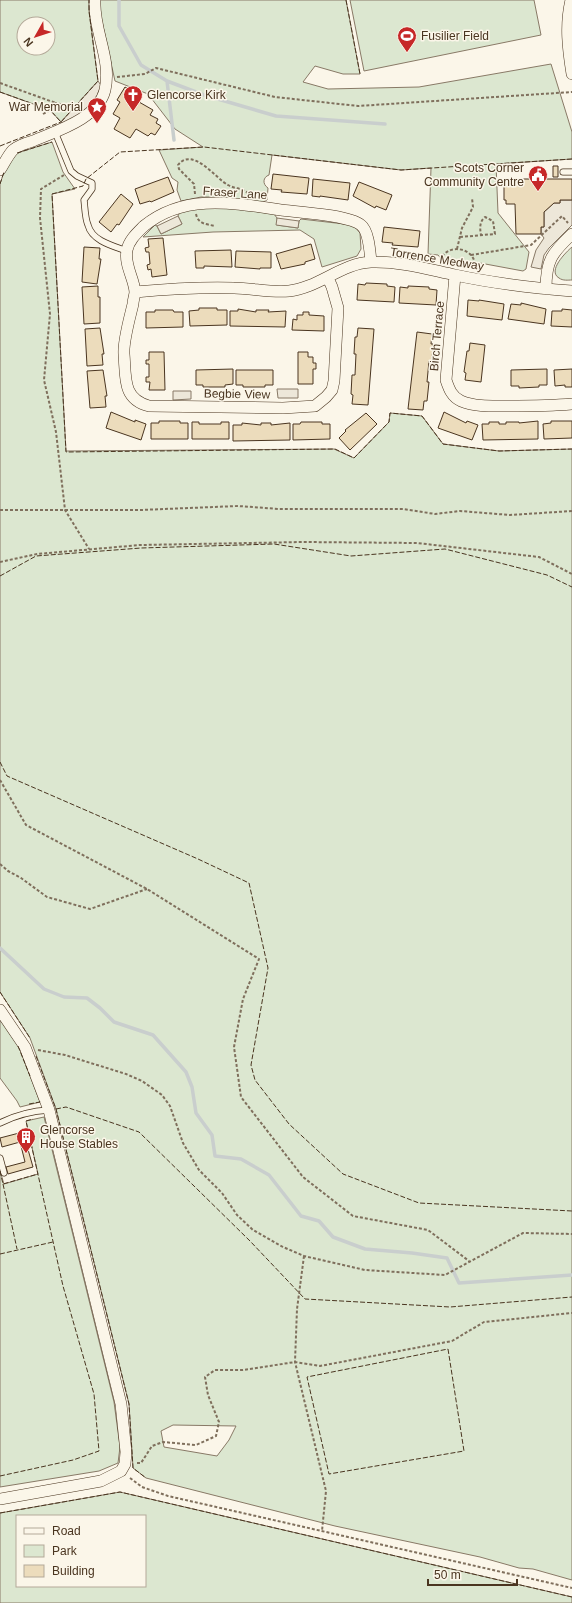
<svg xmlns="http://www.w3.org/2000/svg" width="572" height="1603" viewBox="0 0 572 1603" font-family="Helvetica,sans-serif">
<style>
.green{fill:#dce7d0;stroke:#887966;fill-rule:evenodd}
.parking{fill:#ede7d9;stroke:#887966}
.lines{fill:none;stroke-linecap:round;stroke-linejoin:round}
.stream{stroke:#c9cecd;stroke-width:3.5}
.building{fill:#ecdcbc;stroke:#4a3520}
.lane-casing{stroke:#4a3520;stroke-width:7}
.street-casing{stroke:#4a3520;stroke-width:12}
.path{stroke:#7f6f5c;stroke-width:2;stroke-dasharray:3 2;stroke-linecap:butt}
.lane{stroke:#fbf6e9;stroke-width:5.5}
.street{stroke:#fbf6e9;stroke-width:11}
.fence{stroke:#4a3520;stroke-width:1;stroke-dasharray:5 2;stroke-linecap:butt}
.labels{text-anchor:middle;dominant-baseline:central;stroke-width:3;stroke-linejoin:round;paint-order:stroke}
.poi-label{font-size:12px;fill:#4a3520;stroke:#fbf6e9;text-anchor:start}
.street-label{font-size:12px;fill:#4a3520;stroke:#fbf6e9}
</style>
<rect width="100%" height="100%" fill="#fbf6e9"/>
<path class="green" d="M0 0H89V11L98 81 61 122 50 110 0 92ZM24 24H48V48H24Z
M99 0H346L360 74H343L315 66 303 82 328 89 419 87 551 64 572 132V159L496 164 498 213 529 252 526 269 523 271 480 263 471 266 444 262 438 255 428 254 431 168 401 170 272 155 269 175C263 177 262 184 268 188L267 200 261 203 211 197H201L181 201 177 190 178 182 172 178 159 150 203 147 175 129 148 94 115 81 99 8Z
M350 0H534L541 35 364 71Z
M52 142 63 172 75 189 52 194 66 451 334 449 354 458 389 422 390 413 422 416 443 444 499 451 572 449V1580L533 1569 519 1568 480 1557 335 1526 146 1478 133 1468 129 1404 56 1109 30 1038 0 992V184L5 169 14 154ZM173 1425 236 1426 229 1440 217 1456 164 1447 161 1431Z
M211 205 274 214 277 218V225L298 228 299 221 301 219 353 225 360 233 361 249 357 256 322 267 314 239 300 230 213 232 143 237 155 225 157 226 161 234 182 224 178 216 180 212Z
M572 247V280C568 280 563 281 559 278 547 271 566 252 572 247Z
M0 1018 19 1047 40 1102 20 1107 17 1101 0 1078Z
M44 1117 114 1402 120 1447 118 1463 99 1471 0 1487V1171L4 1184 38 1174 26 1121Z
M120 1492 572 1597V1603H0V1513ZM17 1516H145V1586H17Z"/>
<path class="parking" d="M98 81 105 91 69 126 61 122Z
M560 200H572V225L549 248 544 255 541 269 531 267 536 250 544 238 541 234V227H544V212L554 203H560Z
M178 216 182 224 161 234 157 226Z
M277 218 299 221 298 228 276 225Z
M277 389H298V398H278Z
M173 391H191V399L173 400Z"/>
<g class="lines">
<path class="stream" d="M119 0V26L141 65 167 81 204 95 276 116 385 124
M167 81 174 140
M0 948 44 989 64 997 87 998 100 1008 114 1022 153 1035 186 1072 192 1087 196 1113 212 1135 215 1156 241 1159 269 1175 301 1216 319 1221 333 1237 365 1249 412 1253 447 1258 459 1283 572 1275"/>
</g>
<path class="building" d="M125 87 135 93 132 98 153 110 150 115 158 119 156 123 161 126 155 135 151 133 148 136 136 129 130 138 114 129 120 118 113 114 120 102 117 100Z
M553 166H558V177H553Z
M273 174 309 178 307 194 281 192 282 190 271 189Z
M168 177 174 192 151 202 150 201 140 204 135 189Z
M313 179 350 183 348 200 320 196V197L312 196Z
M504 179H572V200H560V203H554L544 212V227H541V234H516L515 204H506V200H504Z
M359 182 392 195 386 210 376 206 375 208 353 196Z
M121 194 133 204 119 225 117 224 111 232 99 222Z
M384 227 420 231 418 247 392 245 393 243 382 242Z
M163 238 167 275 152 277 151 269 148 270 147 265 150 264 149 252H146L145 248 149 247 148 239Z
M311 244 315 259 305 262V264L281 269 276 254Z
M84 247 100 248 99 259H101L97 284 82 282Z
M231 250 232 267 204 266V268H196L195 251Z
M236 251 271 252V268H260V269L235 267Z
M366 283 387 284V286L395 287 394 302 357 300 358 284 365 285Z
M98 286V297H100V323L84 324 82 287Z
M408 286 429 287V289L437 290 436 305 399 303 400 287 408 288Z
M468 300 479 301V300L504 304 502 320 467 316Z
M521 303 546 309 544 324 508 319 511 304 521 305Z
M199 308H217V310H227V325L190 326 189 311 199 310Z
M238 309 256 312V310H269L268 312 286 311 285 327 230 326V311H238Z
M562 309 572 310V327L551 326 552 311H562Z
M155 310H173L174 312H183V327L146 328V312H155Z
M303 312H309V315L324 316V331L292 330 293 319 297 320V315H303Z
M100 328 104 354H102L103 365 87 366 85 329Z
M358 328 374 329 368 405 352 404 353 395 351 394 352 375H355L356 354H354L355 337H357Z
M417 332 432 334 431 344H433L432 361H429L427 382H429L427 401H424L423 410 408 409Z
M470 343 485 345 481 382 465 380 466 373 464 372 467 351H469Z
M149 352H164L165 390H149L150 382H146V377H149V364H146V360H149Z
M298 352H308V357H313V363H316V369H313V384H298Z
M233 369V384L225 385V387H203V385H196V370Z
M547 369V385H539V387L519 388V386H511V370Z
M572 369V387H565V385L555 386 554 370Z
M103 370 107 396H105L106 407 90 408 87 371Z
M236 370H273V385H265V387H243V385H236Z
M111 412 135 422V420L146 424 141 440 106 428Z
M444 412 466 423 467 421 478 425 472 440 438 428Z
M366 413 377 424 350 450 339 438 346 431 345 430Z
M159 421H180V423H188V439H151V423H159Z
M538 421V439L483 440 482 424H489V422H499V424H506V422H519V423Z
M551 421H572V438L544 439 543 424 551 423Z
M192 422H199V424H221V422H229V439H192Z
M301 422H322V424H330V439L293 440V424H300Z
M242 423 261 425V423H271V425L290 423V440L233 441V425H242Z
M23 1132 33 1167 8 1174 6 1167 25 1162 20 1142 2 1147 0 1138Z"/>
<g class="lines">
<g class="lane-casing">
<path id="lane" d="M55 132 71 171 77 176 92 183V189L84 200C85 208 85 218 88 225 92 241 113 246 127 251
M563 172H572
M0 1123C16 1115 31 1111 49 1110
M0 1158 4 1173"/>
</g>
<g class="street-casing">
<path id="street" d="M571 0C565 25 568 49 572 74
M0 170C4 164 8 155 13 150 19 145 26 143 33 141 56 131 98 119 105 90 112 59 93 30 95 0
M455 275 446 380C449 389 452 397 461 401 475 407 493 406 507 406 529 406 550 406 572 404
M328 278 332 287 338 308 334 381 332 390 326 397 315 406 283 408 149 406C122 399 126 377 124 354 123 341 130 317 133 304 133 300 135 295 135 292 134 278 124 265 127 250 129 240 137 233 144 226 184 193 234 203 281 210 298 212 349 215 361 225 369 231 370 253 371 262
M546 289C546 260 552 253 572 234
M135 292C168 289 201 287 234 288 252 288 271 293 289 291 318 288 342 263 371 262 400 261 427 269 455 275 492 283 534 288 572 291
M0 1010 25 1047 49 1110 121 1404 126 1452 125 1464 121 1471 101 1481 0 1499"/>
</g>
<path class="path" d="M117 77 145 74 156 68 275 97 358 106 572 92
M0 83 56 103
M43 114 50 110 56 103 77 108
M64 175 41 189 40 218 50 314 44 380 56 432 65 510 89 549
M195 194 194 184 179 169 178 165C193 146 216 179 228 185 235 189 242 188 248 193
M196 214C198 224 206 224 215 226
M460 237 495 234 493 221 485 217C479 222 480 229 481 235
M457 249 462 228 473 207 472 198
M471 255 531 245 562 216 568 223
M440 261C447 241 478 248 475 269
M0 510H140L238 506 279 509H403L435 514 460 511 510 515 572 511
M0 562 37 554 140 545 303 542 417 543 539 557 572 574
M0 780 26 825 147 889 259 959 243 999 234 1047 241 1097 303 1177 353 1216 428 1230 469 1261
M0 864 8 871 21 878 47 897 90 909 147 889
M38 1050 65 1055 126 1074 142 1081 162 1095 170 1106 183 1143 199 1170 222 1193 237 1215 253 1230 283 1247 304 1256 365 1270 445 1275 523 1233 572 1234
M304 1256 297 1309 295 1362 326 1491 322 1531
M137 1463H141L152 1446 163 1442 196 1445 216 1436 219 1422 208 1395 205 1377 215 1370H243L295 1362 320 1366 452 1341 484 1322 572 1313
M130 1478 142 1487 168 1496 572 1588"/>
<use href="#lane" class="lane"/>
<use href="#street" class="street"/>
<path class="fence" d="M346 0 360 74
M0 92 50 110 61 122 98 81 89 11V0
M0 146 61 122
M17 153 52 142
M572 159 401 170 204 147 120 152 86 179 83 186 52 194 66 452 335 449 354 458 389 422 390 413 422 416 443 444 499 451 572 449
M0 184 4 172
M0 576 36 556 141 548 274 544 351 556 445 549 547 575 572 587
M0 762 7 776 198 859 249 883 268 968 251 1065 255 1080 289 1124 343 1174 419 1203 572 1211
M0 992 30 1038
M18 1046 30 1076
M36 1056 56 1109 129 1404 133 1468 146 1478
M29 1104 40 1102 39 1100
M56 1109 66 1107 139 1132 250 1241 305 1299 450 1307 572 1297
M0 1171 3 1184 38 1174
M3 1184 17 1249
M0 1254 53 1242
M448 1349 464 1451 329 1474 307 1377Z
M0 1476 73 1460 99 1451 94 1394 63 1286 26 1121 33 1119
M0 1513 120 1492 572 1597"/>
</g>
<defs>
<g id="stadium-pin" transform="scale(1)"><path d="M0 17L-7.5 6A9.5 9.5 0 1 1 7.5 6Z" fill="#c62828" stroke="#fbf6e9"/><path d="M0-5a6.5 5 0 1 0 0 10a6.5 5 0 1 0 0-10ZM-3.5-1.8h7v3.6h-7Z" fill="#fff"/></g>
<g id="church-pin" transform="scale(1)"><path d="M0 17L-7.5 6A9.5 9.5 0 1 1 7.5 6Z" fill="#c62828" stroke="#fbf6e9"/><path d="M-1.2-6h2.4v3.5h3.3v2.4h-3.3V6h-2.4V-.1h-3.3v-2.4h3.3Z" fill="#fff"/></g>
<g id="sight-pin" transform="scale(1)"><path d="M0 17L-7.5 6A9.5 9.5 0 1 1 7.5 6Z" fill="#c62828" stroke="#fbf6e9"/><path d="M0-6L1.8-2.2L6-1.7L2.9 1.2L3.7 5.4L0 3.3L-3.7 5.4L-2.9 1.2L-6-1.7L-1.8-2.2Z" fill="#fff"/></g>
<g id="civic-pin" transform="scale(1)"><path d="M0 17L-7.5 6A9.5 9.5 0 1 1 7.5 6Z" fill="#c62828" stroke="#fbf6e9"/><path d="M-.6-6.5H3V-4.5H.6V-3L4-1V1h2V6H-6V1h2V-1L-.6-3ZM-1.2 2.5V6h2.4V2.5Z" fill="#fff"/></g>
<g id="building-pin" transform="scale(1)"><path d="M0 17L-7.5 6A9.5 9.5 0 1 1 7.5 6Z" fill="#c62828" stroke="#fbf6e9"/><path d="M-4-6H4V6H1V3H-1V6H-4ZM-2.5-4.3h1.7v1.8h-1.7ZM.8-4.3h1.7v1.8H.8ZM-2.5-1h1.7V.8h-1.7ZM.8-1h1.7V.8H.8Z" fill="#fff"/></g>
</defs>
<g fill-rule="evenodd">
<use href="#stadium-pin" x="407" y="36"/>
<use href="#church-pin" x="133" y="95"/>
<use href="#sight-pin" x="97" y="107"/>
<use href="#civic-pin" x="538" y="175"/>
<use href="#building-pin" x="26" y="1137"/>
</g>
<g class="labels">
<g class="poi-label">
<text x="421" y="36">Fusilier Field</text>
<text x="147" y="95">Glencorse Kirk</text>
<text x="83" y="107" text-anchor="end">War Memorial</text>
<text x="524" y="168" text-anchor="end">Scots Corner<tspan x="524" dy="14">Community Centre</tspan></text>
<text x="40" y="1130">Glencorse<tspan x="40" dy="14">House Stables</tspan></text>
</g>
<g class="street-label">
<text transform="translate(235 193) rotate(4)">Fraser Lane</text>
<text transform="translate(437 259) rotate(9)">Torrence Medway</text>
<text transform="translate(437 336) rotate(-85)">Birch Terrace</text>
<text transform="translate(237 394) rotate(1)">Begbie View</text>
</g>
</g>
<rect x="16" y="1515" width="130" height="72" fill="#fbf6e9" stroke="#b4a999"/>
<rect x="24" y="1528" width="20" height="6" fill="#fbf6e9" stroke="#b4a999"/>
<text x="52" y="1535" font-size="12" fill="#4a3520">Road</text>
<rect x="24" y="1545" width="20" height="12" fill="#dce7d0" stroke="#b4a999"/>
<text x="52" y="1555" font-size="12" fill="#4a3520">Park</text>
<rect x="24" y="1565" width="20" height="12" fill="#ecdcbc" stroke="#b4a999"/>
<text x="52" y="1575" font-size="12" fill="#4a3520">Building</text>
<g transform="translate(36 36) rotate(231)"><circle r="19" fill="#fbf6e9" stroke="#b4a999"/>
<path d="M0-3L7 15L0 10L-7 15Z" fill="#c62828"/>
<text y="-6" font-size="11" font-weight="bold" text-anchor="middle" fill="#4a3520">N</text>
</g>
<path d="M428 1579v6h89v-6" fill="none" stroke="#4a3520" stroke-width="2"/>
<text x="434" y="1579" font-size="12" fill="#4a3520" stroke="#fbf6e9" stroke-width="3" paint-order="stroke">50 m</text>
</svg>
